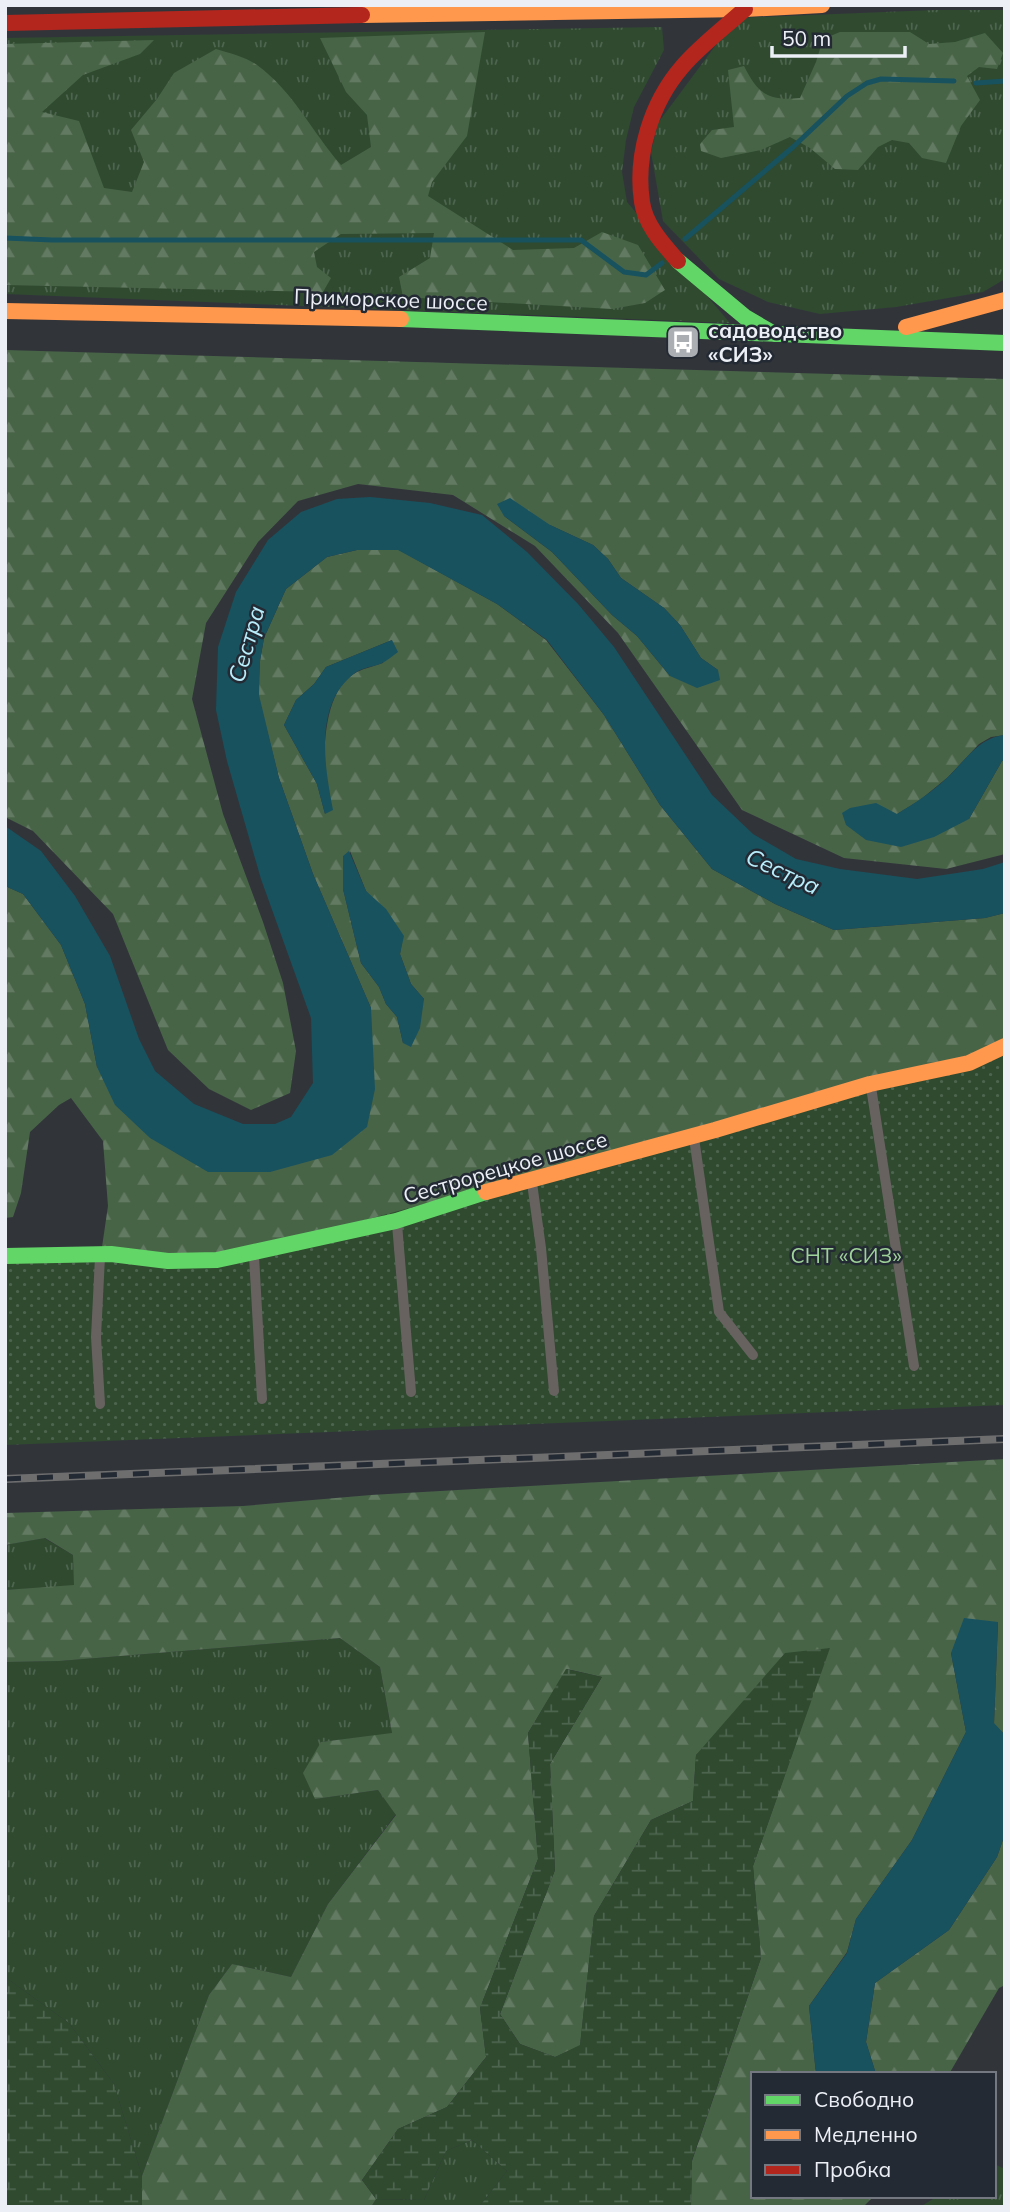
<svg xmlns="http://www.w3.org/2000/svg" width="1010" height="2212" viewBox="0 0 1010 2212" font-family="Mulish,sans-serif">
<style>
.grass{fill:url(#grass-tufts)}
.forest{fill:url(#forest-firs);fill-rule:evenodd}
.wetland{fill:url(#wetland-marsh)}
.garden{fill:url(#garden-dots)}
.water{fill:#18525f}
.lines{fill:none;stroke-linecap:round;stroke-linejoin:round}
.stream{stroke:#18525f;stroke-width:5}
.lane{stroke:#676260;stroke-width:10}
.fast{stroke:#63d668;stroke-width:16}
.slow{stroke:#ff974d;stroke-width:16}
.jam{stroke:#b3261e;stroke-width:16}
.rail-casing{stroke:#6e6e6f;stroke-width:8}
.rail{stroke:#242a33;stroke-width:5;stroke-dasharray:16;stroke-linecap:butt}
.labels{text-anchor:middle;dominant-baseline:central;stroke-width:5;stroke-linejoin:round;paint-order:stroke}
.street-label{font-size:21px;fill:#ecf0f6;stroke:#242a33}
.poi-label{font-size:21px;font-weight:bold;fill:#ecf0f6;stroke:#242a33;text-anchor:start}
.park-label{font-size:21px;fill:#9ed299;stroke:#242a33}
.water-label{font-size:23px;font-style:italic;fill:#b8edfb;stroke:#242a33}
</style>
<defs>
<pattern id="grass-tufts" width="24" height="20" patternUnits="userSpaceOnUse" patternTransform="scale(1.75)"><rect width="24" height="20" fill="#2f4a2f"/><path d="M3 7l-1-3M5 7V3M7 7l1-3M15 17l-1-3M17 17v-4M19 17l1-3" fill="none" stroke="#4d644e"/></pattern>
<pattern id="forest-firs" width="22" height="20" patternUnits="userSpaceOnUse" patternTransform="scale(1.75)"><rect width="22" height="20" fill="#486447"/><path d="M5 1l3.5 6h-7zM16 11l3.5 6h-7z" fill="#637a62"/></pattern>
<pattern id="wetland-marsh" width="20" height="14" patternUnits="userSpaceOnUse" patternTransform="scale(1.75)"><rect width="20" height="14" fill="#2f4a2f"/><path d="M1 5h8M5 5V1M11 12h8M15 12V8" fill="none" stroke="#4d644e"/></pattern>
<pattern id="garden-dots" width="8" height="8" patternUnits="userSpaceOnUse" patternTransform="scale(1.75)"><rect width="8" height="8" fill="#2f4a2f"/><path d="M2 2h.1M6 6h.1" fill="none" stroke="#4d644e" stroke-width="1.8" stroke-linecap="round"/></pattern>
</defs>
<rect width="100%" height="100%" fill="#31353a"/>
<path class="grass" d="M934 10H1005V279L983 292 896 307 820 314 768 302 719 279 663 221 651 152 658 123 736 18Z
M662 27 664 50 634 107 626 140 622 172 627 202 730 323 5 294V38Z
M44 1538 73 1555 75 1586 5 1590V1545Z
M340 1638 380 1667 392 1734 321 1742 315 1799 378 1790 396 1814 328 1904 291 1977 232 1964 209 1995 142 2176 114 2084 69 2023 5 1977V1662L59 1661Z
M472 2140 507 2171 479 2207H371L376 2199 424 2200 446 2151Z
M994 2164 1005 2169V2207H920L938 2196H994Z"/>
<path class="forest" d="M485 32 467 136 432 182 428 196 513 250 574 248 602 232 638 245 665 290 645 303 612 309 403 297 399 277 430 258 434 233 341 234 314 252 317 267 331 278 323 292 5 285V44L154 40 140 54 83 75 42 112 79 121 104 188 132 192 144 162 131 130 157 99 174 73 216 49C229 53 246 57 257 65 293 91 312 132 341 165L371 147 367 115 346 92 320 38Z
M840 32H910L929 44 955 42 985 33 1003 53 997 69 979 67 967 76 980 100 961 126 946 163 922 158 909 143 892 140 878 147 858 170 835 169 810 148 790 137 761 150 721 158 701 151 700 144 712 130 734 127 728 70 744 66C758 94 768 101 800 98L816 62 823 39Z
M5 350 1005 379V735L991 737 979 744 948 777 920 800 897 814H842L969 819 1002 761 1005 760V854L946 869 844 858 742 810 618 633 535 546 453 495 358 484 298 501 258 542 206 623 192 699 223 814 263 922 283 983 296 1051 290 1093 251 1110 209 1089 168 1050 113 914 33 831 5 817ZM504 516 550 525 593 545 608 559 621 578 664 608 680 625 701 658 718 670 670 676 637 636 612 615 552 552Z
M357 550H399L497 604 546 640 604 715 660 805 712 869 775 904 834 930 985 918 1005 913V1047L254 1253 101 1254 108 1206 103 1141 71 1098 59 1105 30 1132 21 1193 13 1217 5 1218V886L23 894 61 945 85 1004 97 1067 270 1172 371 1008 313 874 279 778 258 695 260 661 264 638 286 589 327 557ZM392 640 383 663C375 666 365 668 357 672 316 693 325 775 325 814L317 784 284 725 296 700 314 684 326 667ZM350 851 366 891 403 936 400 954 411 984 424 999 403 1043 397 1017 386 1004 379 987 361 963 343 889Z
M1005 1459V1735L994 1724 998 1622 951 1653 966 1732 912 1840 856 1919 847 1952 809 2006 816 2074H753V2196H874L863 2207H691L692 2161 761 1958 753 1866 829 1648 696 1755 693 1801 651 1820 594 1916 580 2046 555 2057 520 2044 500 2014 555 1870 550 1764 602 1677 567 1669 528 1733 538 1859 480 2008 486 2057 447 2107 398 2129 362 2180 376 2199 371 2207H142V2176L209 1995 232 1964 291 1977 328 1904 396 1815 378 1790 315 1799 303 1773 321 1742 392 1733 380 1667 340 1638 59 1661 5 1662V1590L74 1585 73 1555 45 1538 5 1545V1513L243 1506 371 1495Z
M1005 1834V1985L999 1988 949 2074H876L866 2042 875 1983 949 1930 997 1857Z"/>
<path class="wetland" d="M830 1648 753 1866 761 1958 692 2160 691 2207H479L507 2171 472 2140 446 2151 424 2200 376 2199 362 2180 398 2129 447 2107 486 2057 480 2008 538 1859 528 1733 566 1669 602 1677 550 1764 555 1870 500 2014 520 2044 555 2057 580 2045 594 1916 651 1820 693 1801 696 1755 785 1653Z
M5 1977 69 2023 114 2084 142 2176V2207H5Z"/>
<path class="garden" d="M1005 1047V1405L5 1445V1256L217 1260Z"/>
<path class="water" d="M370 497 430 503 482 515 527 552 578 604 614 647 712 795 753 834 796 859 840 869 917 879 983 869 1005 862V913L985 918 834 930 775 904 712 869 660 805 604 715 547 640 497 604 398 550H357L327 557 286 589 264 638 260 661 259 695 279 778 313 874 371 1008 375 1089 367 1127 332 1155 270 1172H208L150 1138 115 1105 97 1067 85 1004 61 945 23 894 5 886V826L41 851 75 896 110 956 139 1039 155 1071 194 1104 243 1124H275L291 1117 313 1083 311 1018 261 879 227 761 216 710 218 647 236 592 268 540 301 512 337 499Z
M510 498 550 525 593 545 608 559 621 578 664 608 680 625 701 658 718 670 720 680 697 688 670 676 637 636 612 615 552 552 504 516 497 504Z
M392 640 398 652C392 656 387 661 380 664 372 667 361 668 355 673 313 704 325 768 333 810L325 814 317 784 284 725 296 700 314 684 326 667Z
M1005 735V760L1002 761 969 819 934 837 901 847 866 840 846 825 842 813 850 808 876 803 897 814C915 803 932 792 948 777 966 760 978 738 1005 735Z
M349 851 366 891 386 909 404 936 400 954 411 984 424 999 420 1028 411 1047 403 1043 397 1017 386 1004 379 987 361 963 343 889V856Z
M964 1618 998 1622 994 1723 1005 1735V1834L997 1857 949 1930 875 1983 866 2042 876 2074H816L809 2006 847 1953 856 1919 912 1840 966 1732 951 1653Z"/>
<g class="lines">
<path class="stream" d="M976 83 1005 81
M5 238 52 240H581L624 272 646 275 662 263
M685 239 793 147 847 96 867 83 881 79 954 81"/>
<path class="lane" d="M871 1087 914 1366
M694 1138 719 1312 753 1355
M532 1183 541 1248 554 1391
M397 1224 411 1392
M254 1256 262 1399
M100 1404 96 1337 100 1257"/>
<path class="fast" d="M678 261 745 317 774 334
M401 319 1005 343
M5 1256 111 1254 168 1261 217 1260 396 1221 486 1192"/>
<path class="slow" d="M362 15 745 9 822 5
M5 311 401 319
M906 327 1005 300
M486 1192 715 1130 870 1084 969 1063 1005 1046"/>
<path class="jam" d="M5 23 362 15
M678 261C664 245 645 225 642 202 635 155 651 103 682 67 700 46 724 28 745 9"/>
<g class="rail-casing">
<path id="rail" d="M5 1479 1005 1439"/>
</g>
<use href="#rail" class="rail"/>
</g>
<defs>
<g id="bus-square" transform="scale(1.75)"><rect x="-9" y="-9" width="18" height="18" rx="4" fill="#abafb4" stroke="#242a33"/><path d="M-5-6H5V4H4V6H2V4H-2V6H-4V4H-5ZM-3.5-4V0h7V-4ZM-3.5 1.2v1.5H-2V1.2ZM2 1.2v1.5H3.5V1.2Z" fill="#fff"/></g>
</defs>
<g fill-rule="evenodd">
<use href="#bus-square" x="683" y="342"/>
</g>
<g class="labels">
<g class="street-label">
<text transform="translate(391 299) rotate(2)">Приморское шоссе</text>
<text transform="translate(505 1167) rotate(-16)">Сестрорецкое шоссе</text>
</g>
<g class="poi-label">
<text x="708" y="330">садоводство<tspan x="708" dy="24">«СИЗ»</tspan></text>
</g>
<g class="park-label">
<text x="846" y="1255">СНТ «СИЗ»</text>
</g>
<g class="water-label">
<text transform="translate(246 644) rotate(-74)">Сестра</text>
<text transform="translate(783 871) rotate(25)">Сестра</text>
</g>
</g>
<rect width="1010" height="2212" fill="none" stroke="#ecf0f6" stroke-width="14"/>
<rect x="751" y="2072" width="245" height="126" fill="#242a33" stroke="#747981" stroke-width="2"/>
<rect x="765" y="2095" width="35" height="10" fill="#63d668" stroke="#747981" stroke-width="2"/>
<text x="814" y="2107" font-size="21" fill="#ecf0f6">Свободно</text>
<rect x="765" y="2130" width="35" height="10" fill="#ff974d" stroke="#747981" stroke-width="2"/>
<text x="814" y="2142" font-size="21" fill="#ecf0f6">Медленно</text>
<rect x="765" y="2165" width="35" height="10" fill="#b3261e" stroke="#747981" stroke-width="2"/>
<text x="814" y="2177" font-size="21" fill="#ecf0f6">Пробка</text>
<path d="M772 46v10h133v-10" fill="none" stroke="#ecf0f6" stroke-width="3.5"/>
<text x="782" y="46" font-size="21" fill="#ecf0f6" stroke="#242a33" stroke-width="5" paint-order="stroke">50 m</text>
</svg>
